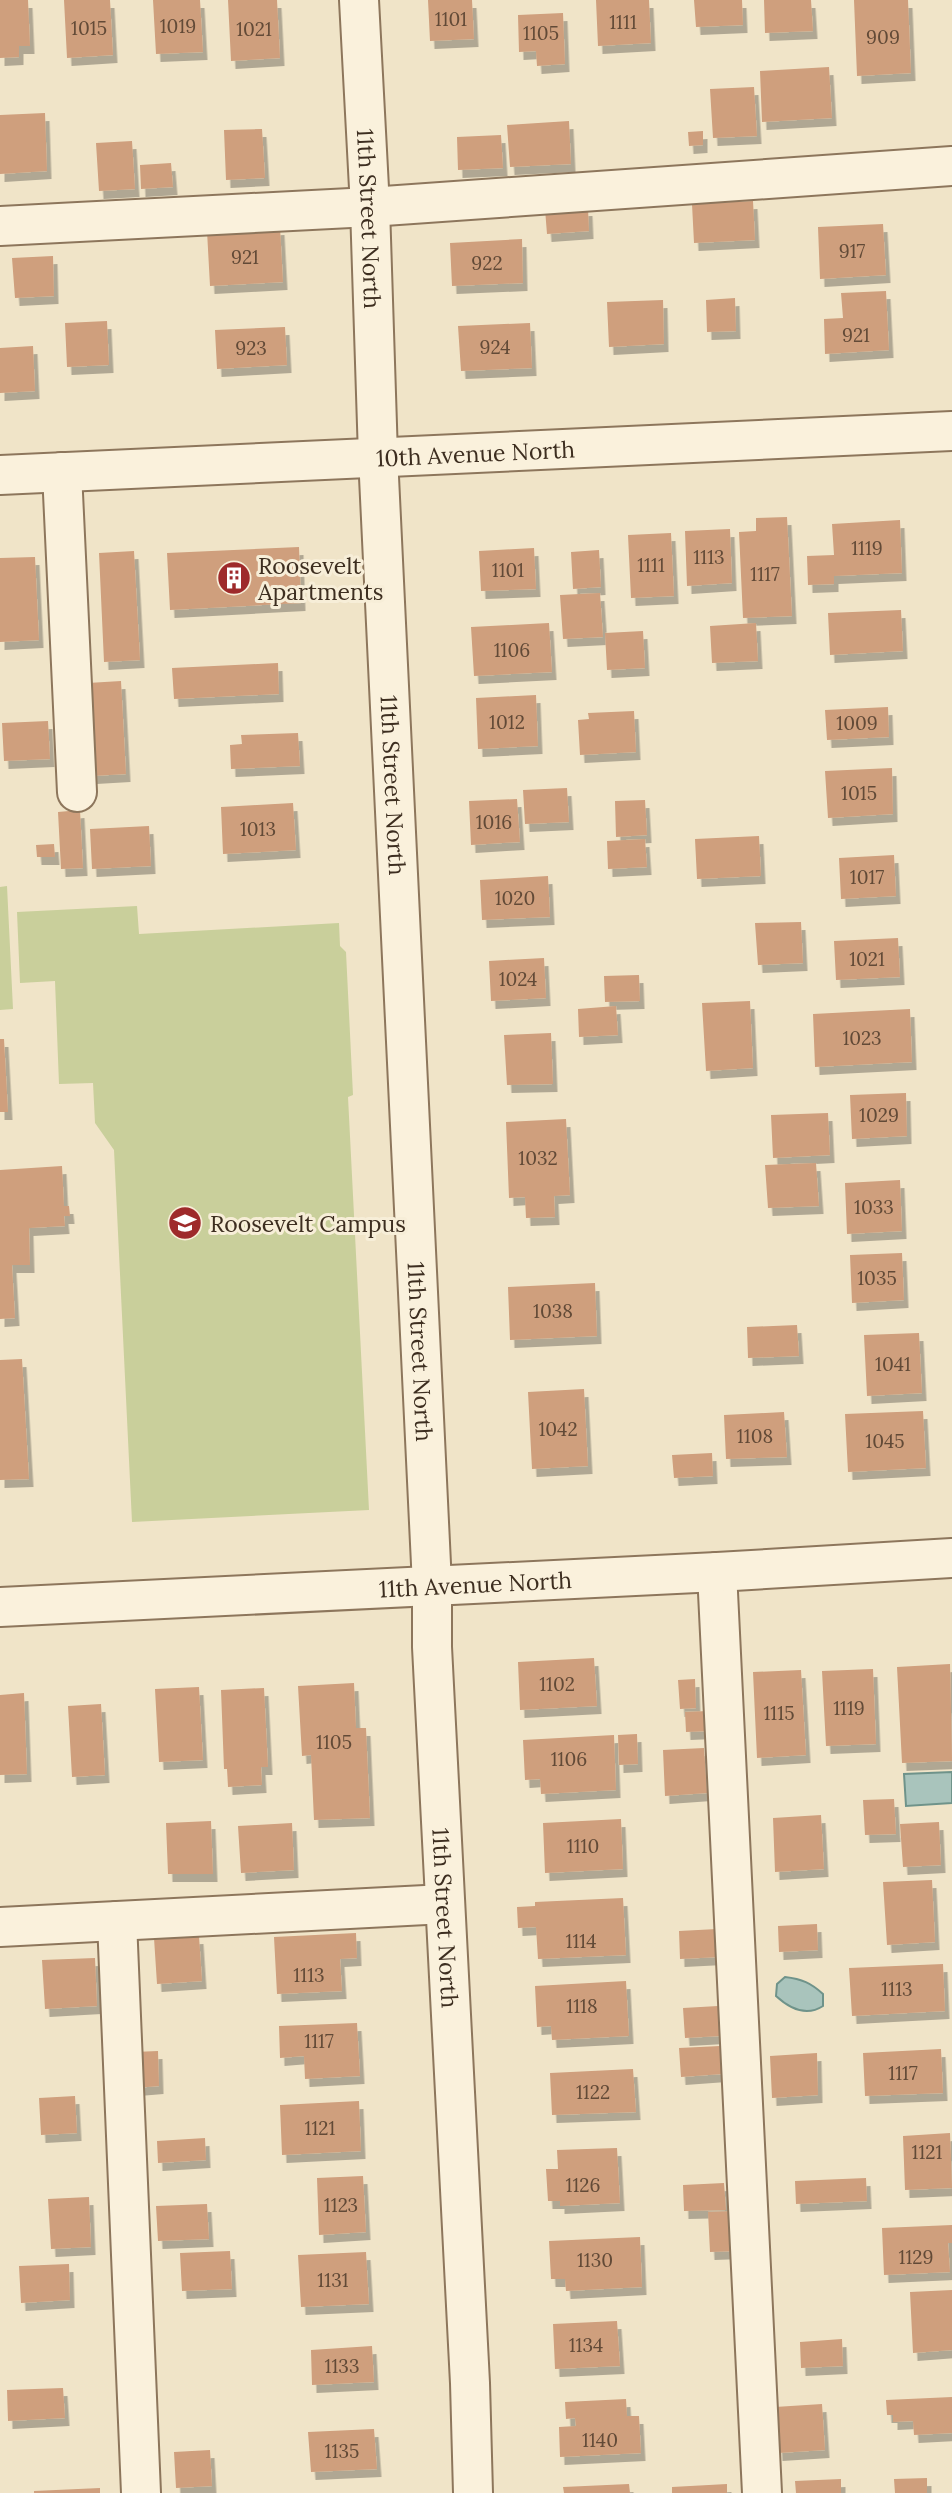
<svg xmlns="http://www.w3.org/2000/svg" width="952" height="2493" viewBox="0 0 952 2493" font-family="Lora,serif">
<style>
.green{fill:#c9cf9b}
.water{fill:#a9c4bc;stroke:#6f938a;stroke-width:2}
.building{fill:#cf9f7d;filter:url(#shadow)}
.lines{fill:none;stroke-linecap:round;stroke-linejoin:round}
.minor-casing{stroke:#8d765c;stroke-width:42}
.minor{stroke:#faf1dc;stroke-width:38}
.labels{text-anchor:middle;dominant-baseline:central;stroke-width:6;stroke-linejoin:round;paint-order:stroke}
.number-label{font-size:19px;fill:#624a37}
.street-label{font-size:23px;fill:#3d2e20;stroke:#f7eed8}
.poi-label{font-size:23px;fill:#3d2e20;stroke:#f7eed8;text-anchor:start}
</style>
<defs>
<filter id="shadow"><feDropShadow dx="4.5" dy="8" stdDeviation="0" flood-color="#0004"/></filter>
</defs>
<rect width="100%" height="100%" fill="#f0e4c8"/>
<path class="green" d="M7 886 13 1009 0 1010V887Z
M137 906 139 934 339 923 340 946 346 952 353 1095 348 1097 369 1510 132 1522 114 1150 95 1123 93 1083 59 1084 55 981 20 983 17 912Z"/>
<path class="water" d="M952 1772V1803L906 1806 904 1774Z
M785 1977C802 1979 811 1983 823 1994V2006C806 2017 789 2008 776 1996L777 1984Z"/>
<path class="building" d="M0 0H28L30 46H19V57L0 58Z
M64 0H110L113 55 67 58Z
M153 0H200L203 52 156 54Z
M228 0H277L280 58 231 61Z
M428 0H472L474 39 430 41Z
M596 0H649L651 43 598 46Z
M694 0H742L743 25 696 27Z
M764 0H811L813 31 765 33Z
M854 0H908L911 73 857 76Z
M563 13 565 64 537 66 536 51 519 52 518 15Z
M829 67 832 118 762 122 760 71Z
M754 87 757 136 713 138 710 89Z
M45 113 47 171 0 174V115Z
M569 121 571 164 510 167 507 125Z
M262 129 265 178 226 180 224 130Z
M703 131V145L689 146 688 132Z
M501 135 503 168 458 170 457 137Z
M132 141 135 189 99 191 96 143Z
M171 163 173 187 141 189 140 165Z
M753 201 755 240 694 243 692 204Z
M588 208 589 231 547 234 545 209Z
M883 224 886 275 820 279 818 227Z
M280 227 283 282 210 286 207 231Z
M522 239 523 283 452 286 450 243Z
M53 256 54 296 15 298 12 258Z
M886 291 889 350 825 354 824 319 843 318 841 293Z
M735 298 736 331 707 332 706 300Z
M663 300 664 344 609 347 607 302Z
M107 321 109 365 67 367 65 323Z
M530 323 532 368 461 371 458 326Z
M285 327 287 365 217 369 215 330Z
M33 346 35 391 0 393V348Z
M787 517 792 616 743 618 739 532 756 531V518Z
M900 520 902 573 834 576V584L808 585 807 556 834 555 832 524Z
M730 529 732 583 687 586 685 531Z
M671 533 674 596 631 598 628 535Z
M299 547 301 603 170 610 167 553Z
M534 548 536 589 481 591 479 551Z
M599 550 601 587 573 589 571 552Z
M134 551 140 660 104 662 99 553Z
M35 557 39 640 0 642V558Z
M600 593 603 637 563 639 560 595Z
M901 610 903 651 830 655 828 613Z
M549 623 552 672 474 676 471 627Z
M756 623 758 661 712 663 710 626Z
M643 631 645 668 607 670 605 633Z
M278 663 279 694 174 699 172 668Z
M121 681 126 774 92 776 88 683Z
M536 695 538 746 478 749 476 698Z
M888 707 889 737 827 740 825 710Z
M634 711 636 752 580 755 578 720 589 719 588 713Z
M48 721 50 759 4 761 2 723Z
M298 733 300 766 231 769 230 745 242 744 241 735Z
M892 768 893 814 828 818 825 771Z
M567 788 569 822 525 824 523 790Z
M517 799 520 842 471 845 469 801Z
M645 800 647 835 616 837 615 801Z
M293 803 296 850 223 854 221 807Z
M80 810 83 868 61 869 58 812Z
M149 826 151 866 92 869 90 829Z
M759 836 761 876 697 879 695 839Z
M645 839 647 867 608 869 607 841Z
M54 844 55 857H37L36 845Z
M894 855 896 896 841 899 839 858Z
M548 876 550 917 482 920 480 880Z
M801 922 803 963 758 965 755 923Z
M898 938 900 977 836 980 834 941Z
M544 958 546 998 491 1001 489 961Z
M639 975 640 1001 605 1002 604 976Z
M750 1001 753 1068 706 1071 702 1003Z
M616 1006 618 1035 579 1037 578 1009Z
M910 1009 912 1062 815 1067 813 1014Z
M551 1033 553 1084 507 1085 504 1035Z
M0 1039H4L8 1112H0Z
M906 1093 907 1136 852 1139 850 1095Z
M828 1113 830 1155 773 1158 771 1115Z
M566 1119 570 1195 554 1196 555 1217 526 1218 525 1197 509 1198 506 1122Z
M816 1163 819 1206 768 1208 765 1165Z
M62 1166 64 1206H69L70 1216H64L65 1226 29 1228 30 1265H12L15 1318 0 1319V1170Z
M900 1180 902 1231 847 1234 845 1183Z
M902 1253 904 1300 852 1303 850 1255Z
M595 1283 597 1336 510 1340 508 1287Z
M797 1325 799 1356 748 1358 747 1327Z
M919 1333 922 1393 867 1396 864 1335Z
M22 1359 29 1479 0 1480V1360Z
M584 1389 588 1466 532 1469 528 1392Z
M923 1411 926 1468 848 1472 845 1414Z
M784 1412 787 1457 726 1459 724 1415Z
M712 1453 713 1476 674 1478 672 1455Z
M594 1658 597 1706 520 1710 518 1662Z
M950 1664 952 1761 902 1763 897 1667Z
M873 1669 876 1744 826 1746 822 1671Z
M801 1670 806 1755 757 1758 753 1672Z
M695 1679 696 1708 680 1709 678 1680Z
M354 1683 356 1728H366L370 1818 314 1820 311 1755 302 1756 298 1686Z
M199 1687 203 1760 159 1762 155 1689Z
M264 1688 268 1767H261L262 1785 228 1787 227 1769H224L221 1690Z
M24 1693 27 1774 0 1775V1695Z
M101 1704 105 1775 72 1777 68 1706Z
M708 1711 709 1731 686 1732 685 1712Z
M637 1734 638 1764 619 1765 618 1735Z
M614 1735 616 1790 541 1794 540 1779 525 1780 523 1740Z
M704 1748 707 1793 665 1796 663 1750Z
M894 1799 896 1834 865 1835 863 1800Z
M821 1815 824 1869 775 1872 773 1818Z
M621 1819 623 1869 545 1873 543 1823Z
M211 1821 213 1874H168L166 1823Z
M939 1822 941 1865 903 1867 900 1824Z
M292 1823 294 1870 241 1873 238 1826Z
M932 1880 935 1942 887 1945 883 1882Z
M623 1898 626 1955 538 1959 536 1927 518 1928 517 1907 535 1906V1902Z
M817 1924 818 1950 779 1952 778 1926Z
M717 1929 719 1957 680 1959 679 1931Z
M356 1933 357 1958 340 1959 342 1991 277 1994 274 1937Z
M199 1936 202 1981 157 1984 154 1938Z
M95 1958 97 2006 45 2009 42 1960Z
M943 1964 945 2011 852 2016 849 1968Z
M626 1981 629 2036 552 2040 551 2026 537 2027 535 1986Z
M718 2006 720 2036 685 2038 683 2008Z
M357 2023 360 2076 305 2079 304 2056 280 2058 279 2026Z
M720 2046 722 2074 681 2077 679 2048Z
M941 2049 943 2093 865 2096 863 2053Z
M158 2051 159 2086 135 2088 134 2052Z
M817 2053 818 2095 772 2098 770 2056Z
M633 2069 636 2112 552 2115 550 2073Z
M75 2096 77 2133 41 2135 39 2098Z
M359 2101 361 2151 282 2155 280 2105Z
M950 2133 952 2188 905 2190 903 2136Z
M205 2138 206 2160 158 2163 157 2141Z
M617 2148 620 2203 560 2206V2201H548L546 2169H558L557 2150Z
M363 2176 366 2232 319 2235 317 2178Z
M866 2178 867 2201 796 2204 795 2181Z
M724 2183 726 2210 684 2211 683 2185Z
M89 2197 91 2247 51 2249 48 2199Z
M207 2204 209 2239 158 2241 156 2206Z
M734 2211 736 2251 710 2252 708 2212Z
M952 2225V2243H948L950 2272 884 2275 882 2228Z
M640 2237 642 2287 566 2291 565 2279H551L549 2241Z
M230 2251 232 2289 182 2291 180 2253Z
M366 2252 369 2304 301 2307 298 2255Z
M69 2264 70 2300 21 2303 19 2266Z
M952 2290V2350L913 2353 910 2292Z
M617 2321 620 2366 555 2369 553 2324Z
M842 2339 843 2366 801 2368 800 2342Z
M372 2346 374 2382 312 2385 311 2350Z
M63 2388 65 2418 8 2421 7 2390Z
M952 2397V2433L914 2435 913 2421 893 2422V2415H887L886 2400Z
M626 2399 627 2416H639L641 2453 560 2457 559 2427 576 2426 575 2418 566 2419 565 2402Z
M822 2404 825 2450 778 2453 775 2407Z
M374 2429 377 2469 311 2472 308 2432Z
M210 2450 212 2486 176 2488 174 2452Z
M927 2478V2493H895L894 2479Z
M841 2479V2493H796L795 2481Z
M629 2484 630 2493H564L563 2487Z
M727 2484V2493H672V2487Z
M100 2488V2493H34V2491Z"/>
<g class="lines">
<g class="minor-casing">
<g id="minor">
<path id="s1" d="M359 0 370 207 378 456 432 1585V1647L470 2383 473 2493"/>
<path d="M0 226 370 207 952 166"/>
<path d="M62 472 77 792"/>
<path id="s2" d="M0 475 952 431"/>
<path d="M717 1572 762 2493"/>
<path id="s3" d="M0 1607 717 1572 952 1558"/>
<path d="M117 1921 141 2493"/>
<path d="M0 1927 445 1904"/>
</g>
</g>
<use href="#minor" class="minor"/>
</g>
<defs>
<g id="building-disc" transform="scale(1.75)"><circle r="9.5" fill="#9e2a2b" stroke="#f7eed8"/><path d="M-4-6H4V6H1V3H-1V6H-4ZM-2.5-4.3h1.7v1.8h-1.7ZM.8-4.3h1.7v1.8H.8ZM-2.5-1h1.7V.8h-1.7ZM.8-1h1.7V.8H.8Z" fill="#fff"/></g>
<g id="school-disc" transform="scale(1.75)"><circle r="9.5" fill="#9e2a2b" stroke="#f7eed8"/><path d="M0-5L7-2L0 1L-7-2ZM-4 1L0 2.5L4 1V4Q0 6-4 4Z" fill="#fff"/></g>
</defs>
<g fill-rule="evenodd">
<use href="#building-disc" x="234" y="578"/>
<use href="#school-disc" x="185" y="1223"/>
</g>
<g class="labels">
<g class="number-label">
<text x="451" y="19">1101</text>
<text x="623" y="22">1111</text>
<text x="178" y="26">1019</text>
<text x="89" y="28">1015</text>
<text x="254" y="29">1021</text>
<text x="541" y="33">1105</text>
<text x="883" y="37">909</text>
<text x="852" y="251">917</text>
<text x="245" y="257">921</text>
<text x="487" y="263">922</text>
<text x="856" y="335">921</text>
<text x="495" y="347">924</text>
<text x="251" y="348">923</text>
<text x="867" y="548">1119</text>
<text x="709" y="557">1113</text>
<text x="651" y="565">1111</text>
<text x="508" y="570">1101</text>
<text x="765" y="574">1117</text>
<text x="512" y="650">1106</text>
<text x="507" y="722">1012</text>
<text x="857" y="723">1009</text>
<text x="859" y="793">1015</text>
<text x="494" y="822">1016</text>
<text x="258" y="829">1013</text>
<text x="867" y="877">1017</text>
<text x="515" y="898">1020</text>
<text x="867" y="959">1021</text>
<text x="518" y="979">1024</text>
<text x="862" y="1038">1023</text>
<text x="879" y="1115">1029</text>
<text x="538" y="1158">1032</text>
<text x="874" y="1207">1033</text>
<text x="877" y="1278">1035</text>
<text x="553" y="1311">1038</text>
<text x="893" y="1364">1041</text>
<text x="558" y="1429">1042</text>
<text x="755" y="1436">1108</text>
<text x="885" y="1441">1045</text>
<text x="557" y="1684">1102</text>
<text x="849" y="1708">1119</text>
<text x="779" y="1713">1115</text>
<text x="334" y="1742">1105</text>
<text x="569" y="1759">1106</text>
<text x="583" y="1846">1110</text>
<text x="581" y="1941">1114</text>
<text x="309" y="1975">1113</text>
<text x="897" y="1989">1113</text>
<text x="582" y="2006">1118</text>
<text x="319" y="2041">1117</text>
<text x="903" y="2073">1117</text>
<text x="593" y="2092">1122</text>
<text x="320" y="2128">1121</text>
<text x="927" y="2152">1121</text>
<text x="583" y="2185">1126</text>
<text x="341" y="2205">1123</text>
<text x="916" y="2257">1129</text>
<text x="595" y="2260">1130</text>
<text x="333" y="2280">1131</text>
<text x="586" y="2345">1134</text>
<text x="342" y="2366">1133</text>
<text x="600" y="2440">1140</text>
<text x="342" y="2451">1135</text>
</g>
<g class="street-label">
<text stroke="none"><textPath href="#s1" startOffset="219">11th Street North</textPath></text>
<text stroke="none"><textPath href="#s2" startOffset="476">10th Avenue North</textPath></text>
<text stroke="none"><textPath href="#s1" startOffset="786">11th Street North</textPath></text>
<text stroke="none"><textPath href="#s1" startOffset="1353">11th Street North</textPath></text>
<text stroke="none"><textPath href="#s3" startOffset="476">11th Avenue North</textPath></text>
<text stroke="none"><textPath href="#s1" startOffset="1920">11th Street North</textPath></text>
</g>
<g class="poi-label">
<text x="258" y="565">Roosevelt<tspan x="258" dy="26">Apartments</tspan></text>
<text x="210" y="1223">Roosevelt Campus</text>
</g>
</g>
</svg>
